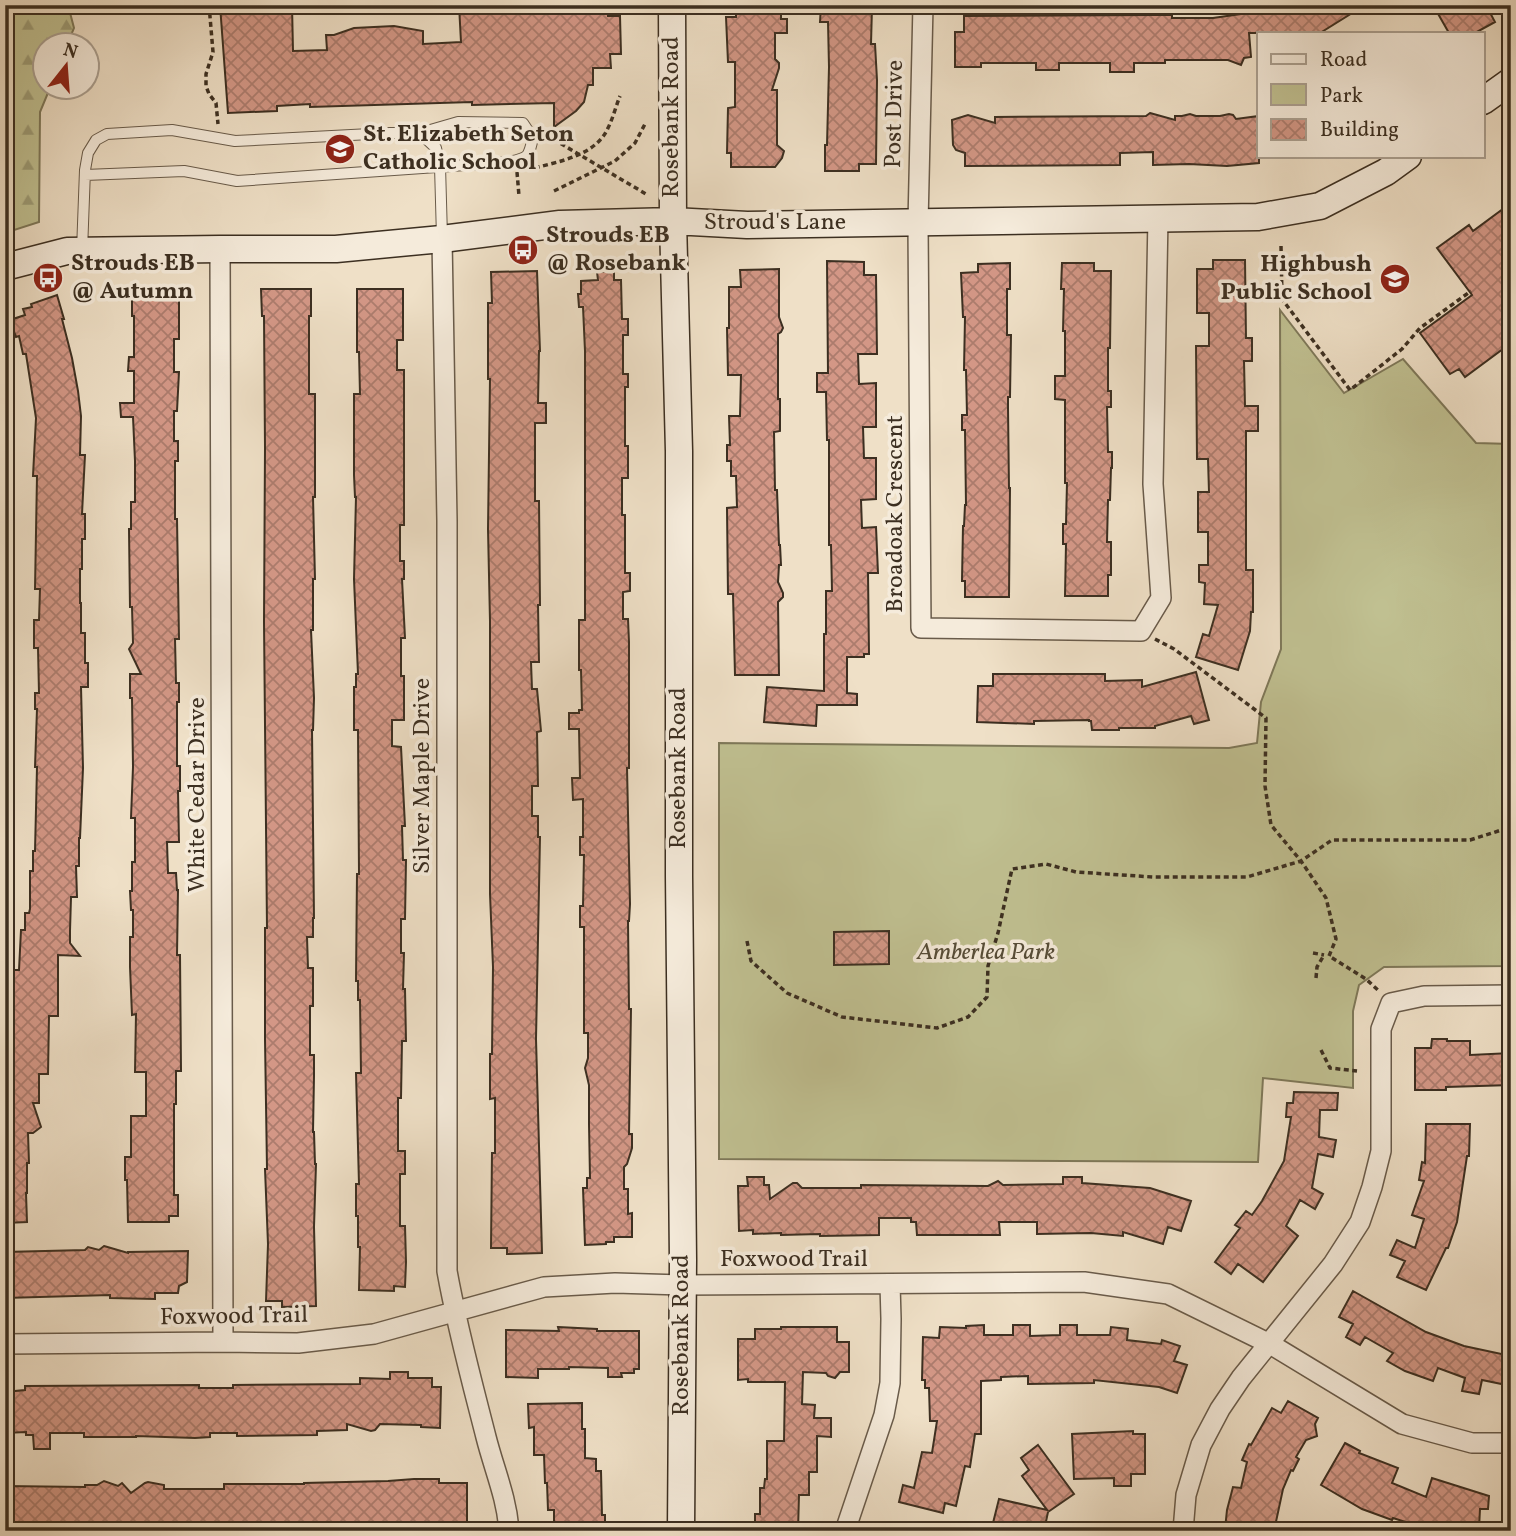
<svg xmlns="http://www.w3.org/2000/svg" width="1516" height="1536" viewBox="0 0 1516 1536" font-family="Vollkorn,serif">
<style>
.forest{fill:url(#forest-firs);stroke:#7e7859;stroke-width:2}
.park{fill:#c0c091;stroke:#7e7859;stroke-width:2}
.building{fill:url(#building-cross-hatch);stroke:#3c2f21;stroke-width:2}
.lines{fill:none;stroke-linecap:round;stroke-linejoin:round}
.lane-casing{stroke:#695b4a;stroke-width:12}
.street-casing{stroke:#695b4a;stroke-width:22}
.secondary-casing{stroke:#3c2f21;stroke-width:29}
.path{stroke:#3c2f21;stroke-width:3.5;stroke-dasharray:5 3.5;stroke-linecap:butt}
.lane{stroke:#f5ebdb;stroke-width:10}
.street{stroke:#f5ebdb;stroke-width:19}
.secondary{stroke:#f5ebdb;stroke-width:26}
.labels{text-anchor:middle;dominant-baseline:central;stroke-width:7;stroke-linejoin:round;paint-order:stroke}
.street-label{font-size:24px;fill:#3c2f21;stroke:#f5ebdb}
.poi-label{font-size:24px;font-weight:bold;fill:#3c2f21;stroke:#f5ebdb;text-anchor:start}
.park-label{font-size:24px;font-style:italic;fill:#564c37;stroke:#f5ebdb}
</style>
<defs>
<pattern id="forest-firs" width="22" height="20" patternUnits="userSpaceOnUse" patternTransform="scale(1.75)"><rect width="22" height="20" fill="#c0c091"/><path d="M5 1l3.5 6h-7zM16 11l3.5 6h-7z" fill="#9d9c76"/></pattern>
<pattern id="building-cross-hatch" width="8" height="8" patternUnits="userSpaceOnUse" patternTransform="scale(1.75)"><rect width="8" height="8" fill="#d39786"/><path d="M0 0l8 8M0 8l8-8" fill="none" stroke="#ac7c6d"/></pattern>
</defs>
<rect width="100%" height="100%" fill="#efe0c7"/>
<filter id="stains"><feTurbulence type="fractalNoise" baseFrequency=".00286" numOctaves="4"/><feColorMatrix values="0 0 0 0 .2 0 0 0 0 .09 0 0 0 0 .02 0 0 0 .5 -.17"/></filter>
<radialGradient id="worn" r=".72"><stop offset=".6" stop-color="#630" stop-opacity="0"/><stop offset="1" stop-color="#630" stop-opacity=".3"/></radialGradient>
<path class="forest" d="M5 5H68L74 28 67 45 46 46V88H50L40 112 39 222 5 233Z"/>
<path class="park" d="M1280 310 1344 393 1403 359 1476 443 1511 444V966L1384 967 1359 985 1353 1011V1088L1263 1078 1258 1162 719 1159V743L1229 748 1257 743 1261 702 1281 649Z"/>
<path class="building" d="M220 5H292L293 51 327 50 326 35H334L354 28 394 26 423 31V44L461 42 459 5H608V16H620L621 54H610L611 68H593V85H588L584 102 576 111 554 127V103L472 105V102L310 107V104L277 106V111L228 113Z
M736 5H776V8L781 9V19H787V33H775V59L779 63V68L772 90H777V145L784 151 782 158 775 167H731V153H727L728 108 735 107V62H728L726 17H736Z
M821 5 872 7 871 44H875L877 80 876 164H859V171H825V145H827L829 67 828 22H820Z
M1271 5H1365L1320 33H1249L1251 57 1244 58 1241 65 1228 60H1165V63H1134V72H1110V63H1059V70H1036V63H981V67H955V32H964V16L1155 15H1172V18H1213L1255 12Z
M1433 5H1486L1495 22 1475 33H1449Z
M1150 113 1175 120V116H1182L1190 114 1196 116H1220L1229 114 1233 115 1236 119 1259 116V163L1227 166 1189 164 1153 165V152L1120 153V165L965 166V153L956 150 953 145 952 120 968 115 995 123V117L1146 116Z
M1511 203V343L1465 377 1459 369 1450 374 1420 333 1472 295 1437 248 1469 225 1473 231Z
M1213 260H1245L1246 338H1252V361H1244L1245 406H1258V431H1246V570H1253V612H1251L1250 631 1238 670 1196 657 1203 634 1209 636 1218 605 1204 604 1205 583 1199 582V565H1208V532H1198V492H1209L1208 459H1197L1196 346H1209V313H1197V269H1213Z
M827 261 864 262V275H876L877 354H858L859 384 876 383V427H863L864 458H876V499L861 500 862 528 876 527 878 573H868L869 654H864V657H847V693L857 694V705H817L816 726 764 722 767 687 824 691V634H826V591H832L831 545H829V440H827L826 392H817V373H828Z
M1010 263V289H1007V335H1011L1010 397H1008V408L1009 488H1010L1009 597H965V581H962L963 526H964L965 505H966L965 430H962V415H967L966 370H964L965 317H963L961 273 978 272V264Z
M1062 263H1094V271H1111L1110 348H1108V391H1111V407H1107L1108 452H1112V468H1111L1110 500H1108L1107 542H1111V575H1108V596H1065L1066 544H1063V524H1066L1067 483H1065V400L1055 399V376H1065V331H1063L1064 289H1061Z
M779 269V317L783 328 781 332 778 334V399H780V431L774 432 775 490H777L779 545H780L781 565H779L778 582 783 593V597L778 602 779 675H735L733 594H728L727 508 737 507 736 476H731V461H727V445H730L729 416H740L741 375H728L727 328H729V287H741L740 270Z
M537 271 540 351H539L538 403H546V423H535V501H539L540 605H538L539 662H531L532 689H537L541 731 537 732 538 786H532V816H538V837H540L536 1039 542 1253 507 1254V1248H491L492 1153H495V1098L490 1099V1054H492L493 967 490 894V621L488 529 490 379H488V303H492L491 272Z
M614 271V280H621L622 319H628V335H623V374H628V387H625V446H628V478H622V515H625V573H630V591L623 592V619H628L629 642V768H627L630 904 629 921H628L629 1009H631L629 1134H632V1148L627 1164 624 1167V1189H628V1214L632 1213V1237H614V1242H606V1244L585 1245 583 1188H587V1178H590L589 1124V1085L585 1068 588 1058V1033H584V927H580V906H583L584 855H580V837H583V799L573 800 572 778H580L579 729H569V713H579V710H582L581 670H579V620H585V351L583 307H579L578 294H581V281L598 280 597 272Z
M132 289H179V339H174V372H179L177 411H174V441H178V461H175V519H177L179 639H175L176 683H179V702H177V766H180V791H178L179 842H167L168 873H176L177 890H178L177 955H180L181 1071H176V1104H174V1195H178V1216H169V1222H128L127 1180H125V1157H131V1116H146V1072H135L136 1014 132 1015 130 967V937H133V910H131L130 891H132V862H135V818H131L133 767 132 698H130V674H141L129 649 133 643 132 607H130L129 529H131V502H135V461L133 417H121L120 403H134V371H128L129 357H134V316H132Z
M261 289H311V316H309V394H315V497H313L315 579H313V630H311L314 698 313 730H312L314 918H313V937H307L308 968H313V1006H310V1055H314V1076L313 1132H314L315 1164H316L314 1227 316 1306 282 1307V1301H266L268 1244 265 1169H267L265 1039V928H267L264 622 265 448 264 316H262Z
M357 289H403V340H397V370H404V525H400V561H404V579H402L405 638H401V676H404V720H392V746L401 747 405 826H402L403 860H406L405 919H401V953H404L403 989H405L406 1041H402L401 1098H398V1151H405V1174H400V1226H405L406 1262 405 1287 394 1286V1291L359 1290 360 1247H358V1216H356V1184H359L356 1073H361L360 1000H358V981H356L357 874H359L358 730H354V687H356V674H358L354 579 356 497H355L354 475V394H360L359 352H357Z
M57 295 64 319H62L72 358 78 391 81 416 80 455H85L82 514H85V539H82V569H80V603H81V633H85V663H88V687H81L83 768 80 838H79V866H76L77 897H71L70 931V943L80 956 58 955V1016H49L48 1074H39V1103H33L41 1127 33 1133H28L29 1163H27V1193H26L27 1222 5 1223V1027L13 1028 12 970H19L21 930H25V913H29L30 909V871H33V851H35L37 767H35L37 709H35V693H39L38 648H34V620H39L40 589H35L37 476H33L36 418 26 354H23L19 336 16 337 10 320 25 315 23 309 32 307 31 304Z
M1196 672 1209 720 1194 724 1191 716 1155 726V728H1119V730H1092L1091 721H1089V720L1034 721V724L977 722 978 686H993V674H1105V681L1142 680V687Z
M889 931V964L834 965V932Z
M1432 1039H1447V1041H1470V1055L1511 1053V1085L1446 1087V1090H1415V1048H1431Z
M1294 1092 1338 1093 1337 1110H1320L1319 1137 1336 1140 1333 1157 1318 1154 1312 1188 1323 1194 1315 1209 1300 1200 1286 1226 1298 1236 1263 1282 1238 1264 1231 1274 1215 1262 1240 1228 1235 1225 1246 1211 1252 1215 1262 1201 1284 1161 1291 1117H1286L1287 1103H1293Z
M1426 1124H1470L1469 1156H1467L1457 1222 1448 1248H1446L1426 1290 1397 1277 1405 1261 1390 1255 1397 1240 1415 1248 1424 1219 1412 1215 1424 1181 1419 1180 1422 1162 1425 1163Z
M747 1177H764V1185H769L770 1199 793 1183H797L802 1188H861V1185L988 1186 998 1181 1003 1185 1063 1184V1177H1082V1183L1150 1188 1191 1201 1181 1231 1168 1227 1163 1244 1123 1232V1236L1091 1233 1037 1234V1222H999L1000 1235H917L916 1222H911V1218H879V1235L820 1236V1234L781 1235V1233L753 1234V1230L739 1231 738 1186H748Z
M104 1246 128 1253V1252L188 1251 187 1282 179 1286 178 1293H155V1299L110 1298V1295L5 1298V1252L85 1250 88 1247 99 1250Z
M1353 1291 1426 1332 1464 1346 1511 1356V1386L1482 1380 1479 1394 1462 1391 1465 1378 1438 1368 1433 1381 1405 1371 1387 1361 1393 1353 1365 1337 1360 1345 1346 1337 1353 1324 1339 1317Z
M984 1325V1335H1013V1325H1030V1336L1060 1335V1325H1077V1335H1110L1111 1327 1128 1329 1127 1340 1161 1344 1162 1340 1180 1346 1174 1361 1187 1365 1177 1393 1159 1387 1094 1380V1383L1028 1384V1376L1001 1377V1380L981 1381V1434H975L970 1467 965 1466 956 1506 945 1503 943 1513 899 1502 903 1485 914 1488 922 1452 932 1453 937 1421H930L929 1388H925V1380H922L923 1337 939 1338 940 1327 966 1328V1326Z
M558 1327 597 1329V1331H639V1369H634V1373H621L622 1377H608V1368L569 1367V1369H538V1378L506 1377V1330L559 1331Z
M781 1327H837V1342H849V1372H840L835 1378 828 1376 826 1373 803 1372 802 1404 815 1405 814 1418H831V1437L817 1436V1472H809V1495H799L798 1531H755V1514H760V1488H764L765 1479H767V1441H784L785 1382H748V1379L738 1380V1339H755V1329H781Z
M390 1372H408V1378H432V1387H441L440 1428 421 1427V1425L380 1424 375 1430 371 1431 347 1424V1430L317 1431V1435L237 1436V1433H210V1437L195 1438 136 1436V1437H84V1433H50V1449H34L33 1435H26V1432L5 1433V1392L25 1390V1386L199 1385V1388H233V1385L360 1384V1378L390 1379Z
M1288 1401 1318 1418 1315 1424 1317 1436 1306 1440 1296 1457 1299 1459 1293 1471 1291 1470 1283 1489 1274 1531H1237L1225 1529 1227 1510 1233 1487 1241 1488 1247 1462 1242 1460 1249 1444 1251 1445 1272 1408 1281 1413Z
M582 1403V1429H585V1458L596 1459V1471H601L602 1515H605V1531H554V1510H548L547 1483H545L544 1455H534V1427L529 1428 528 1404Z
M1133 1431V1434H1145V1474H1131V1486H1114V1478L1074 1479 1072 1434Z
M1345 1443 1360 1451 1359 1453 1398 1468 1392 1483 1426 1497 1432 1478 1489 1496 1488 1509H1480L1479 1529 1468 1528V1531H1434L1393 1518 1392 1520 1362 1509 1321 1485Z
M1038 1445 1074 1494 1048 1512 1044 1531H991L999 1499 1047 1510 1022 1476 1029 1470 1021 1458Z
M414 1479H439V1483H467V1527H464V1531H5V1486L85 1487V1485H97L104 1481 118 1486 122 1483 131 1493 145 1483 148 1482 164 1485V1489H224V1484H304V1483L388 1481Z"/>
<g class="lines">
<g class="lane-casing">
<path id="lane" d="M85 175 184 171 237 181 509 162C529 157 528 158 533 138L523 123 458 122 420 133
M82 251 85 170 88 153 96 140 107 134 172 130 235 141 390 133H420L436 148 440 166 442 237"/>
</g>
<g class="street-casing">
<path id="street" d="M923 5 918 223 921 628 1141 631 1161 598 1153 484 1158 217
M442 239 447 521V1271C457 1327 472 1382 486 1437 494 1469 507 1498 509 1531
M220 249 223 1342
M5 1344 223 1342 298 1343 374 1334 544 1287 615 1283 682 1285 1084 1282 1168 1294 1270 1344 1402 1424 1472 1443H1511
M845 1531 884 1415 890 1383 891 1319 890 1284
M1183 1531 1186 1495 1201 1445 1220 1409 1241 1378 1333 1264 1360 1222 1372 1187 1381 1151V1029L1391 1003 1424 996 1511 995"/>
</g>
<g class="secondary-casing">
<path id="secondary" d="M672 5 673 221 679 451V876L683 1260 681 1531
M1483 101 1511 81
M5 267 67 251 220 249H336L442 239 560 224 673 221 747 225 1258 217 1320 206 1386 172 1408 156"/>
</g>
<path class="path" d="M209 5 213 52 206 74V86L209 94 216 103 218 124
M545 138 553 139 646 194
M535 168C561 161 596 155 608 128 613 118 616 106 620 96
M517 172 519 196
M554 191 615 161 635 143 645 124
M1281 246 1282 299 1350 390 1402 349 1420 328 1471 291
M1508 443 1506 687 1511 696
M1155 639 1174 649 1266 718 1265 786 1271 825 1301 861 1326 898 1336 939 1329 956 1366 979 1380 992
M747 941 751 961 787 993 842 1017 937 1028 968 1017 987 997 988 966 998 933 1012 869 1046 864 1076 872 1153 877H1247L1301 861 1332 840H1470L1511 827
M1313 953 1324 955
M1316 978 1317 967 1324 955
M1321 1050 1330 1068 1357 1071"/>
<use href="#lane" class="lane"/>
<use href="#street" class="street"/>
<use href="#secondary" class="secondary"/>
</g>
<defs>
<g id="school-disc" transform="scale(1.575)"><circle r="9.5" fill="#8f2418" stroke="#f5ebdb"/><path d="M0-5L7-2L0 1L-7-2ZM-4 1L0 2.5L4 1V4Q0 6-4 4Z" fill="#fff"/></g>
<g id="bus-disc" transform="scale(1.575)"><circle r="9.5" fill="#8f2418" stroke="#f5ebdb"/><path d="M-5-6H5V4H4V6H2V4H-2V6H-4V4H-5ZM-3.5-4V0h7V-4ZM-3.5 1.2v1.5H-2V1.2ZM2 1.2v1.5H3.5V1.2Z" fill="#fff"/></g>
</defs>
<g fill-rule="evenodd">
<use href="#school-disc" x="340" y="149"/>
<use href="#bus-disc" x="523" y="250"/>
<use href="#bus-disc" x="48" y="278"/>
<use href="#school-disc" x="1395" y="279"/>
</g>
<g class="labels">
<g class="street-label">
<text transform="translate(895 114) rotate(-89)">Post Drive</text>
<text transform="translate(672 117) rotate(-90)">Rosebank Road</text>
<text x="775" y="223">Stroud's Lane</text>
<text transform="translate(896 514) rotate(-90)">Broadoak Crescent</text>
<text transform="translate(679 768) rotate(-90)">Rosebank Road</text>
<text transform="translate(423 776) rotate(-90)">Silver Maple Drive</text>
<text transform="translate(198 795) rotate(-90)">White Cedar Drive</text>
<text x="794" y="1260">Foxwood Trail</text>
<text transform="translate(234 1317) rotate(-1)">Foxwood Trail</text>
<text transform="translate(682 1335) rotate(-90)">Rosebank Road</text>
</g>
<g class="poi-label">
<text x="363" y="135">St. Elizabeth Seton<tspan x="363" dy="28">Catholic School</tspan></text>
<text x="546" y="236">Strouds EB<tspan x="546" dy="28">@ Rosebank</tspan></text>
<text x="71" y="264">Strouds EB<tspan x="71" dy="28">@ Autumn</tspan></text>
<text x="1372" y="265" text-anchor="end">Highbush<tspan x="1372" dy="28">Public School</tspan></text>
</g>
<g class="park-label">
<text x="986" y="953">Amberlea Park</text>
</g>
</g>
<rect width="1516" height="1536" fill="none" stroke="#efe0c7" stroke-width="28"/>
<rect x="7" y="7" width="1502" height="1522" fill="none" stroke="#3c2f21" stroke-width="3.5"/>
<rect x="14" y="14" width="1488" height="1508" fill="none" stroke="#3c2f21" stroke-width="2"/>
<rect x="1257" y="32" width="228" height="126" fill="#f5ebdb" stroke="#aba091" stroke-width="2"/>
<rect x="1271" y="54" width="35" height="10" fill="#f5ebdb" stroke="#aba091" stroke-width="2"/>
<text x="1320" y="66" font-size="21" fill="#3c2f21">Road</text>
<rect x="1271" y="84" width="35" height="21" fill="#c0c091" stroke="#aba091" stroke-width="2"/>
<text x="1320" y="102" font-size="21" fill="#3c2f21">Park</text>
<rect x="1271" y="119" width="35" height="21" fill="url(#building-cross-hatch)" stroke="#aba091" stroke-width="2"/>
<text x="1320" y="136" font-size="21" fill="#3c2f21">Building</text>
<g transform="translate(66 66) rotate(17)"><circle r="33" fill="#f5ebdb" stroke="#aba091" stroke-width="2"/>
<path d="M0-5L12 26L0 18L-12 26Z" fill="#8f2418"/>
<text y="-10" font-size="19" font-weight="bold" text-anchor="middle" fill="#3c2f21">N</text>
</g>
<rect width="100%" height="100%" filter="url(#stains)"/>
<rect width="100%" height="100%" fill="url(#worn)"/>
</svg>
